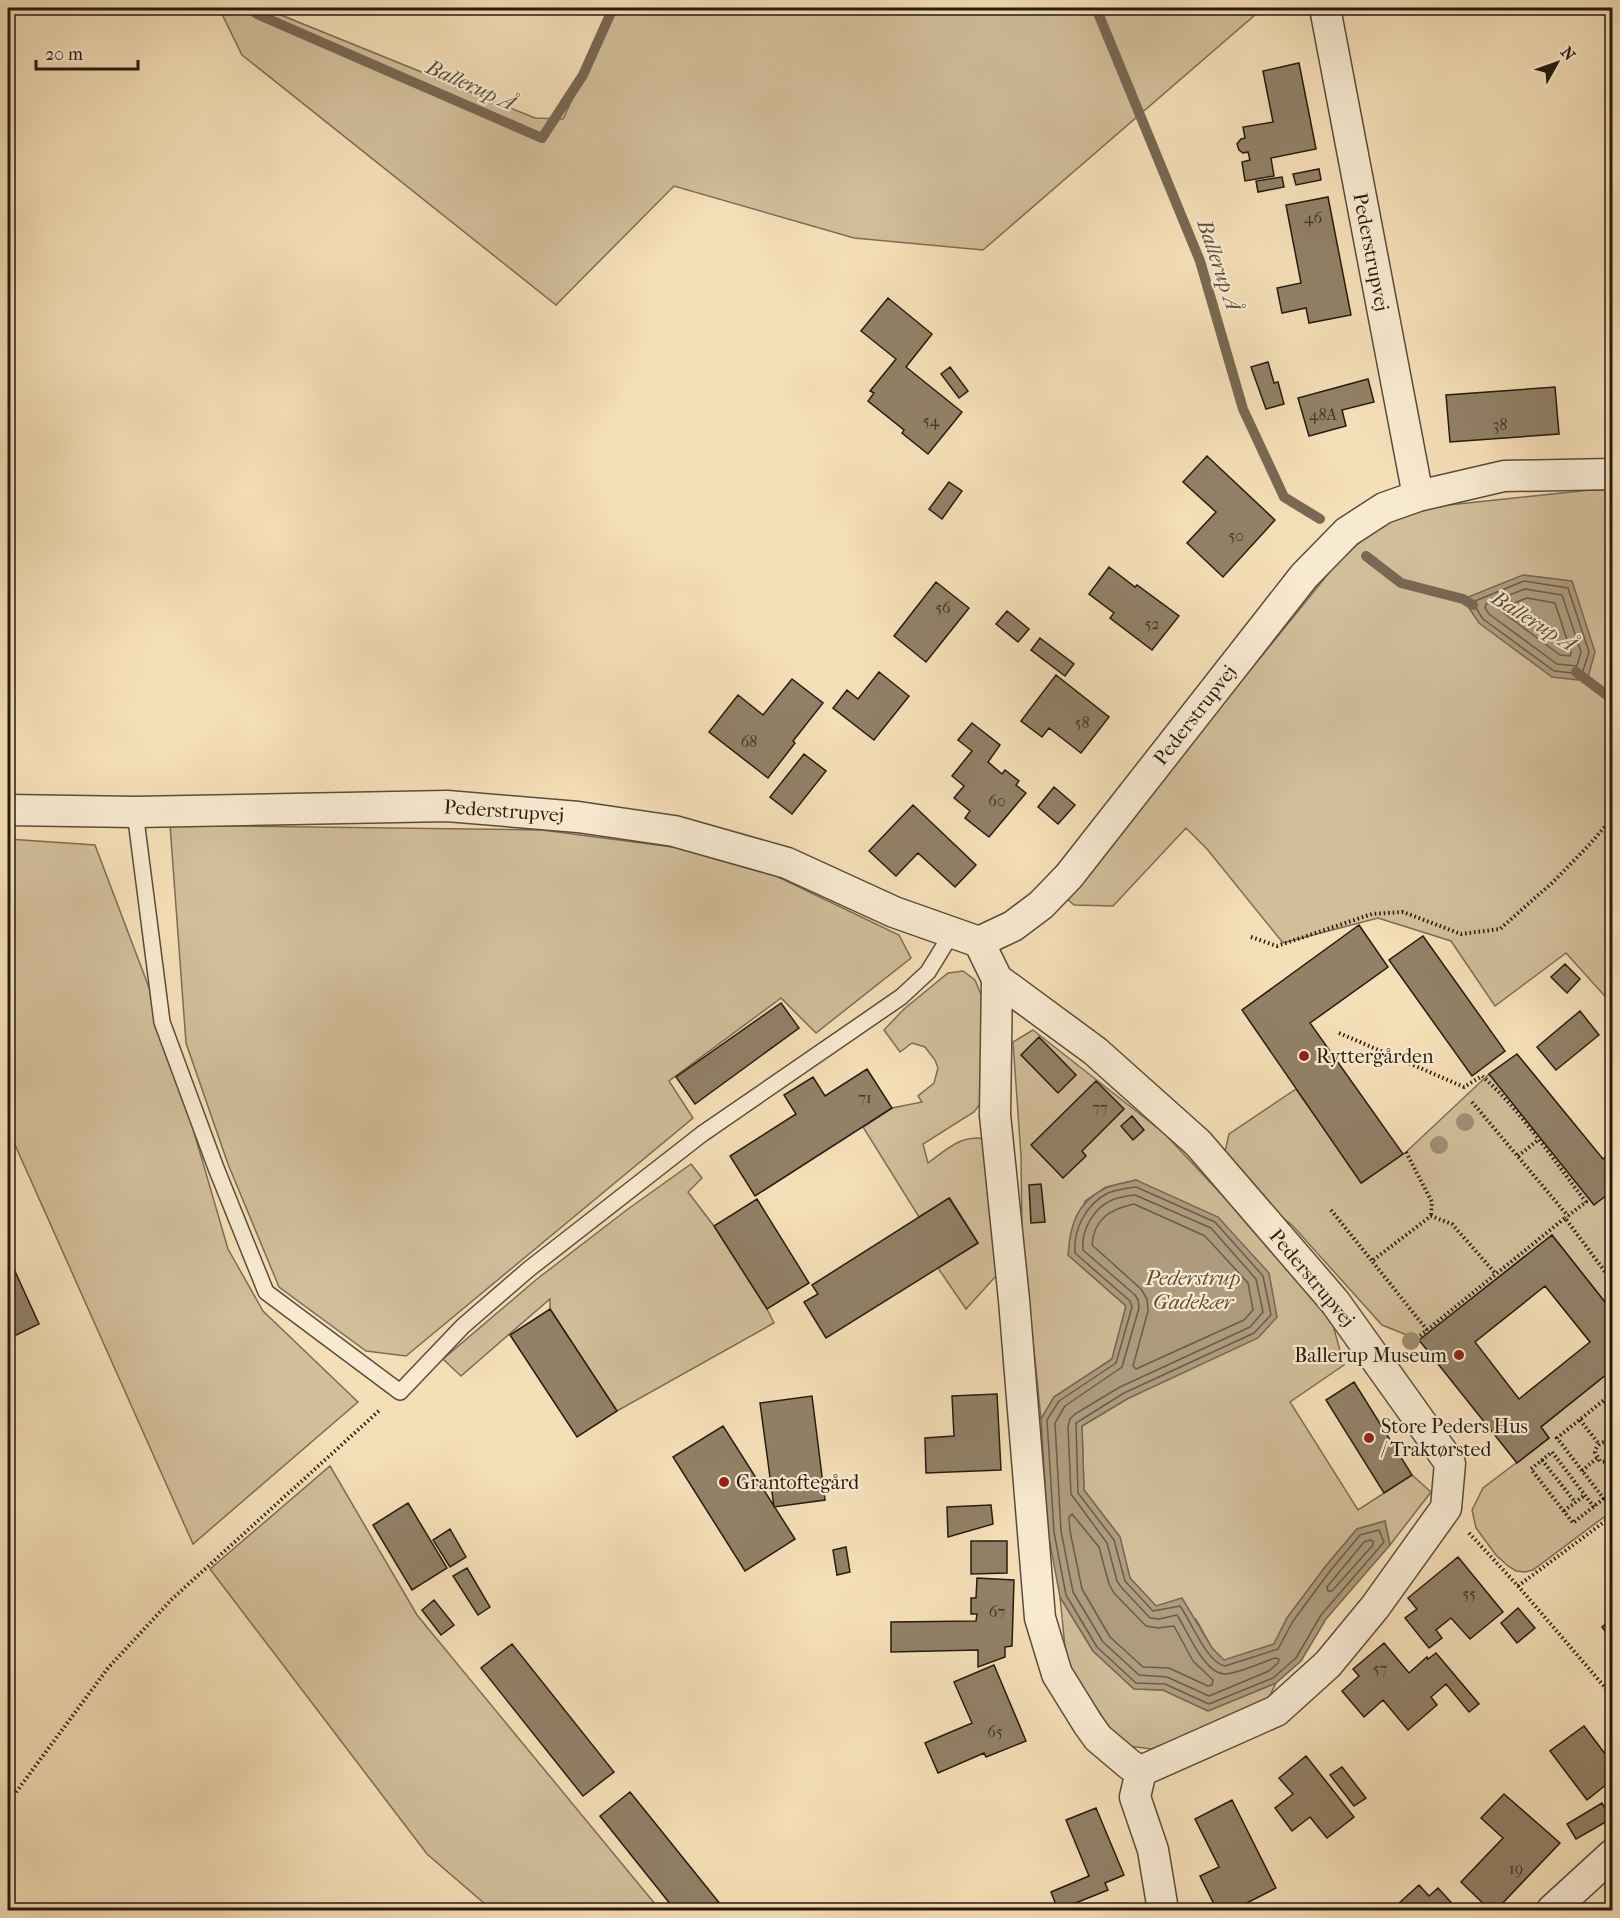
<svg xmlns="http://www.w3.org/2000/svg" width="1620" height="1918" viewBox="0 0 1620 1918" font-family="'IM FELL French Canon',serif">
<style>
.green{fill:#d2be9b;stroke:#7c6c56;stroke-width:1.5}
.water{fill:#af9c7f;stroke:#796853;stroke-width:1.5}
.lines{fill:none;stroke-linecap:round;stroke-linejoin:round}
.shore{stroke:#6b5c48;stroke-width:1.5}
.stream{stroke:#796853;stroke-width:10}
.building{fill:#928167;stroke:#271b10;stroke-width:1.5;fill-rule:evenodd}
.lane-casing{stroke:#5a4c3a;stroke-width:18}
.street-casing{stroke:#5a4c3a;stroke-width:33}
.path{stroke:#271b10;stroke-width:4;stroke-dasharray:1.5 3;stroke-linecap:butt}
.lane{stroke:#f8ead1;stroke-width:15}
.street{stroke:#f8ead1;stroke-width:30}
.tree{fill:#a08e73}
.poi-dot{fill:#8f2418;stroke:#f8ead1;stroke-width:2}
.labels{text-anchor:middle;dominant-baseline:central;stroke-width:4.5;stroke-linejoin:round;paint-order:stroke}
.number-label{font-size:16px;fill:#423426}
.street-label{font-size:20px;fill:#271b10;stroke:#f8ead1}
.poi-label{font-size:20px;fill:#271b10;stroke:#f8ead1;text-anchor:start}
.water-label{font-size:21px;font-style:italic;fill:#5d4f3c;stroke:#f8ead1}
</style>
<rect width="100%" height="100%" fill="#f5dfb8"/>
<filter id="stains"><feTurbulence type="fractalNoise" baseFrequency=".00333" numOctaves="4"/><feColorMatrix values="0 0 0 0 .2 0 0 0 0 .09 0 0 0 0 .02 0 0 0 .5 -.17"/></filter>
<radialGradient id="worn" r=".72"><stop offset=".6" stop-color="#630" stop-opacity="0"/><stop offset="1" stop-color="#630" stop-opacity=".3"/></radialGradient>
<path class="green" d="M219 8H270L276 13 535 118 563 119 615 8H1263L983 250 854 238 674 186 556 305 242 55Z
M1590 490H1612V1002L1611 1003 1566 953 1495 1006 1451 941 1378 918 1283 943 1207 849 1186 828 1113 906 1074 905 1066 898 1341 558 1386 521 1439 506Z
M170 825 542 830 680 848 776 876 899 935 911 958 816 1033 781 998 669 1081 693 1118 406 1356 366 1351 279 1287 228 1164 186 1043Z
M8 839 95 845 162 1022 228 1249 263 1311 358 1402 193 1544 8 1129Z
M963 971 975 980 986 1007 987 1095 974 1112 923 1144 928 1163C947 1149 964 1132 989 1140L996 1276 966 1309 938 1268 978 1243 950 1198 919 1217 863 1127 892 1108 922 1102 918 1096 934 1083 938 1068 935 1060 925 1047 912 1043 900 1052 884 1030 904 1009 948 973Z
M1033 1030 1164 1133 1302 1280 1333 1325 1344 1365 1290 1402 1358 1510 1412 1475 1431 1492 1390 1545 1385 1521 1357 1529 1325 1567 1287 1618 1274 1644 1224 1661 1212 1648 1196 1619 1156 1606 1130 1578 1120 1537 1084 1490 1082 1426 1127 1399 1136 1180 1106 1187 1085 1201 1068 1255 1126 1306 1112 1359 1054 1397 1041 1419 1022 1234 1021 1156 1013 1042Z
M1489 1074 1594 1204 1612 1191V1311L1552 1235 1419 1340 1382 1325 1292 1225 1252 1195 1224 1156 1229 1134 1296 1089 1362 1183 1406 1152Z
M691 1164 702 1178 688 1192 714 1226 767 1309 774 1323 617 1411 550 1309V1299L461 1376 443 1359 537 1279 628 1209Z
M1612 1370V1511L1533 1570 1525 1572 1516 1571 1508 1566 1496 1555 1476 1528 1472 1510 1483 1488 1549 1438 1541 1427Z
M330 1466 417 1615 660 1910H492L427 1854 210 1569Z
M1060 1597 1093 1651 1134 1689 1163 1690 1208 1711 1276 1683 1265 1706 1151 1749 1122 1745 1067 1667Z"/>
<path class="water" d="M1523 575 1572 581 1595 652 1587 681 1552 677 1479 623 1463 599Z
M1136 1180 1218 1217 1269 1273 1277 1317 1258 1338 1127 1399 1082 1426 1084 1490 1120 1537 1130 1578 1156 1606 1182 1598 1212 1648 1224 1660 1274 1644 1287 1618 1325 1567 1357 1529 1385 1521 1390 1545 1326 1619 1301 1661 1276 1683 1208 1711 1163 1690 1134 1689 1093 1651 1060 1597 1048 1533 1041 1419 1054 1397 1112 1359 1126 1306 1068 1255C1070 1226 1076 1203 1104 1189 1113 1184 1126 1183 1136 1180Z"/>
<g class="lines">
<path class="shore" d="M1524 581 1568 588 1589 652 1582 674 1554 671 1483 619 1474 605 1475 601Z
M1525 589 1562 595 1581 652 1577 666 1557 664 1489 614 1485 608 1486 604Z
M1527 598 1555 603 1571 652 1570 656 1560 655 1501 611 1502 608Z
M1136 1187 1215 1222 1263 1276 1271 1315 1254 1333 1124 1393 1076 1423 1078 1493 1114 1540 1125 1581 1153 1611 1180 1606C1191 1621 1207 1663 1225 1666L1278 1649 1293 1621 1330 1571 1360 1535 1379 1530 1384 1542 1321 1615 1296 1658 1273 1678 1209 1704 1165 1684 1136 1683 1097 1647 1066 1595 1054 1532 1047 1420 1059 1401 1116 1363 1132 1307 1130 1301 1075 1253C1073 1230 1086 1204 1108 1193 1116 1190 1127 1188 1136 1187Z
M1135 1195 1211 1228 1256 1279 1263 1312 1250 1327 1120 1387 1075 1414 1070 1419 1068 1427 1071 1494 1107 1543 1117 1581 1121 1587 1150 1618 1159 1619 1177 1615C1187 1630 1205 1676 1226 1674 1243 1672 1260 1663 1275 1658L1279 1659 1278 1663 1269 1671 1209 1696 1167 1677 1139 1675 1103 1642 1073 1592 1061 1531 1055 1423 1065 1406 1122 1367 1139 1308 1138 1300 1135 1295 1083 1250C1081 1231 1093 1208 1112 1200 1119 1197 1128 1196 1135 1195Z
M1134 1204 1205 1236 1248 1283 1253 1310 1244 1320 1136 1369 1133 1366 1148 1311 1147 1299 1141 1289 1092 1245C1094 1218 1111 1209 1134 1204Z
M1072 1514 1099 1547 1109 1584 1114 1593 1146 1626 1158 1628 1174 1626 1193 1661 1213 1680 1212 1685 1208 1686 1169 1668 1143 1667 1110 1637 1082 1589 1070 1531 1069 1517Z
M1370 1540 1373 1541V1545L1332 1591H1328L1327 1587 1364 1542Z"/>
<path class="stream" d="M248 8 259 15 542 138 583 75 613 8
M1096 8 1200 261 1243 409 1284 497 1320 519
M1366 556 1401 583 1463 599 1473 605
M1576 672 1612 699"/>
</g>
<path class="building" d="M1299 63 1316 149 1271 158 1274 176 1245 181 1242 162 1250 160 1248 152 1243 153 1239 150 1237 144 1241 139 1245 138 1243 127 1273 122 1263 71Z
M1319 169 1321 180 1296 185 1293 174Z
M1282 177 1284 187 1258 192 1256 181Z
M1328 197 1351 315 1309 323 1306 308 1282 313 1277 288 1301 283 1286 205Z
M888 298 932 334 906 367 962 412 928 454 902 433 904 430 868 401 874 393 870 391 896 359 861 331Z
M1268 362 1274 383 1278 382 1284 404 1266 409 1251 367Z
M950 367 968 391 959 398 941 374Z
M1368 379 1374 402 1342 410 1346 426 1309 436 1298 398Z
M1555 387 1559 434 1450 442 1446 395Z
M1207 456 1275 520 1223 577 1187 543 1216 512 1183 482Z
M949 482 962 491 942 519 929 509Z
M1109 567 1135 587 1137 585 1179 616 1152 650 1110 618 1114 613 1089 594Z
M936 582 969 608 926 662 894 636Z
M1007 611 1029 629 1018 642 996 624Z
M1040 638 1074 664 1065 676 1031 650Z
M879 672 909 696 874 740 833 708 847 690 858 699Z
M1056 675 1109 717 1081 753 1049 728 1042 737 1021 721Z
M792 679 823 703 793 741 795 743 768 778 709 732 738 695 763 715Z
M972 723 1000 745 988 762 1002 774 1005 770 1019 781 1016 785 1026 793 989 837 965 818 970 811 954 798 964 786 952 776 972 751 958 740Z
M804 754 826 771 792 814 770 797Z
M1054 787 1075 805 1058 824 1038 807Z
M913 805 976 865 955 887 918 853 896 876 869 851Z
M1359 925 1388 967 1310 1023 1403 1154 1361 1183 1242 1010Z
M1423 936 1505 1051 1472 1076 1389 960Z
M1565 964 1580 979 1567 993 1551 977Z
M781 1003 799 1028 695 1104 676 1077Z
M1580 1011 1599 1035 1556 1070 1537 1047Z
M1039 1037 1076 1075 1058 1093 1021 1055Z
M1517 1054 1603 1159 1612 1152V1191L1594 1205 1489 1074Z
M867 1069 892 1108 755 1196 730 1156 796 1114 784 1095 813 1077 825 1096Z
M1096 1081 1124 1109 1082 1151 1086 1156 1063 1178 1031 1145Z
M1132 1116 1144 1130 1133 1140 1121 1126Z
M1041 1184 1045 1222 1031 1223 1029 1185Z
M949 1198 978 1243 826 1338 804 1302 818 1294 812 1285Z
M757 1199 809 1283 767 1309 714 1226Z
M1552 1235 1612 1311V1370L1541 1427 1549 1438 1517 1463 1419 1340ZM1545 1286 1590 1342 1519 1399 1475 1342Z
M8 1256 39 1324 8 1339Z
M550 1309 617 1411 577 1437 510 1335Z
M1354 1382 1412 1475 1384 1493 1326 1400Z
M997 1394 1001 1470 926 1473 925 1438 954 1436 952 1396Z
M812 1396 825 1500 774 1507 760 1403Z
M723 1426 795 1539 745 1571 673 1457Z
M408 1503 447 1568 412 1590 373 1525Z
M991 1505 993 1524 948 1537 947 1507Z
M450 1529 466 1557 450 1567 433 1540Z
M971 1541H1007V1573L971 1574Z
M846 1547 850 1572 837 1575 833 1550Z
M1458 1557 1503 1612 1470 1639 1451 1618 1436 1630 1442 1638 1429 1648 1405 1618 1417 1609 1408 1598Z
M467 1568 490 1607 478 1615 453 1576Z
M977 1578 1014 1580 1012 1646 1005 1647V1657L978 1667V1650L891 1652V1622L976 1621 977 1614H971V1598H976Z
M434 1600 454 1625 441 1635 422 1610Z
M1518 1608 1535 1628 1517 1643 1501 1623Z
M1612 1619V1641L1602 1627Z
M1384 1643 1409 1673 1427 1657 1428 1659 1436 1653 1479 1704 1469 1712 1446 1684 1431 1697 1437 1705 1408 1730 1383 1700 1364 1717 1342 1691 1359 1676 1353 1669Z
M512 1644 614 1772 583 1796 481 1668Z
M994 1665 1026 1741 986 1757 984 1753 938 1773 925 1743 972 1723 954 1682Z
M1584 1726 1612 1763V1780L1587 1800 1550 1751Z
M1306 1756 1354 1817 1327 1838 1310 1817 1292 1831 1275 1808 1293 1794 1279 1778Z
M1342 1767 1366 1798 1354 1806 1330 1775Z
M630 1792 725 1910H675L600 1816Z
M1504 1794 1560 1843 1496 1910H1490L1461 1882 1503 1838 1481 1818Z
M1232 1800 1276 1888 1239 1907 1237 1904 1224 1910H1217L1200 1876 1219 1867 1195 1819Z
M1602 1803 1611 1819 1576 1839 1567 1824Z
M1096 1808 1124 1875 1105 1883 1108 1890 1058 1910 1051 1892 1089 1876 1066 1820Z
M1419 1885 1429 1896 1438 1888 1458 1910H1404L1398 1904Z"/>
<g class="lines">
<g class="lane-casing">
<path id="lane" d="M135 812 162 1022 216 1168 266 1292 400 1392 463 1326 529 1269 702 1134 901 997 928 972 952 933"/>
</g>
<g class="street-casing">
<path id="street" d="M1325 8 1418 496
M8 810 135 812 447 806 578 817 674 831 787 863 894 912 979 942 1013 926 1041 905 1069 876 1304 576 1347 532 1384 508 1418 496 1504 476 1612 474
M979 942 997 979 1095 1051 1198 1143 1335 1302 1450 1463 1446 1508 1375 1607 1328 1664 1276 1711 1141 1771 1130 1765 1098 1738 1088 1724 1057 1674 1040 1618 1014 1300 995 1115 997 979
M1141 1771 1135 1797 1153 1850 1163 1910
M1552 1910 1612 1855"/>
</g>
<path class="path" d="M1251 937 1277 946 1372 914 1403 912 1461 934 1500 929 1553 882 1590 844 1608 823 1612 799
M1339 1033 1464 1087 1482 1076C1520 1109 1555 1162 1586 1202L1565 1218
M1472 1102 1568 1216
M1406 1152 1432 1202 1431 1216
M1518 1156 1538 1140
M1331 1210 1372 1261
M1427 1330 1372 1261 1431 1216 1452 1224 1496 1274
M1406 1347 1565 1218 1612 1281
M1580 1420 1599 1444
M1612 1445C1605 1439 1597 1443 1595 1452L1600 1461 1606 1462 1612 1460
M1542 1460 1575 1502
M1582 1471 1597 1458
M1604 1499 1557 1438 1604 1400 1612 1412
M1594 1507 1552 1452 1531 1469 1573 1523 1612 1492
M1564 1511 1585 1495
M1469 1533 1518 1586 1603 1685 1612 1699
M1518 1586 1612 1516
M8 1803 108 1668 172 1599 381 1409"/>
<use href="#lane" class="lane"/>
<use href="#street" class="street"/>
</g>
<g class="tree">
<circle cx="1465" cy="1122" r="9"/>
<circle cx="1439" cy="1145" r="9"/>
<circle cx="1411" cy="1341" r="9"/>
</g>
<g class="poi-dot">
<circle cx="1304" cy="1056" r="6"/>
<circle cx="1459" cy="1355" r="6"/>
<circle cx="1369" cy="1438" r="6"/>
<circle cx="724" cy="1482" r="6"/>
</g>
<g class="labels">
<g class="number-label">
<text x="1313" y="217">46</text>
<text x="1323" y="414">48A</text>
<text x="931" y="420">54</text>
<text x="1500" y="424">38</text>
<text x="1236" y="535">50</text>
<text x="943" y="607">56</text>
<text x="1152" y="623">52</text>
<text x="1082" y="722">58</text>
<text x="749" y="741">68</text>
<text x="997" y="800">60</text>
<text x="865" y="1097">71</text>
<text x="1100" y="1107">77</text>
<text x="1469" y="1593">55</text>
<text x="997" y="1611">67</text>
<text x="1380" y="1668">57</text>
<text x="995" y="1731">65</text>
<text x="1516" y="1868">19</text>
</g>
<g class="street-label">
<text transform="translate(1371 252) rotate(79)">Pederstrupvej</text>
<text transform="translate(1195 715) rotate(-52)">Pederstrupvej</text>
<text transform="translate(504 811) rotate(4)">Pederstrupvej</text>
<text transform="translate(1312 1278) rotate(50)">Pederstrupvej</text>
</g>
<g class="poi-label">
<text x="1316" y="1056">Ryttergården</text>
<text x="1447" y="1355" text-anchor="end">Ballerup Museum</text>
<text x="1381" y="1426">Store Peders Hus<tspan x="1381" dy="23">/ Traktørsted</tspan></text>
<text x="736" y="1482">Grantoftegård</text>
</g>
<g class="water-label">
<text transform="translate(471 85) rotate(24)">Ballerup Å</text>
<text transform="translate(1219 265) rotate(71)">Ballerup Å</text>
<text transform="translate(1534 621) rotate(32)">Ballerup Å</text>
<text x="1193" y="1278">Pederstrup<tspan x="1193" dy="24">Gadekær</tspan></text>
</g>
</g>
<rect width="1620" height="1918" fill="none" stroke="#f5dfb8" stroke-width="30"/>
<rect x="9" y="9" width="1602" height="1900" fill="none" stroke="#271b10" stroke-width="3"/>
<rect x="15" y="15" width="1590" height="1888" fill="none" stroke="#271b10" stroke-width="1.5"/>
<g transform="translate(1557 63) rotate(50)" stroke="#f8ead1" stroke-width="4.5" paint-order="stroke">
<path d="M0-4.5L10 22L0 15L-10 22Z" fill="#271b10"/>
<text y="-9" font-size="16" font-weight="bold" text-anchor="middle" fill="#271b10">N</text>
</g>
<path d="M36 60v9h102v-9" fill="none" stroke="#271b10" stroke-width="3"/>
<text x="45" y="60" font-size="18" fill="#271b10" stroke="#f8ead1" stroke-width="4.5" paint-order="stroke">20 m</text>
<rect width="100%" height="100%" filter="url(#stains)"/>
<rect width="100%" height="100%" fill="url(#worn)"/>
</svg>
